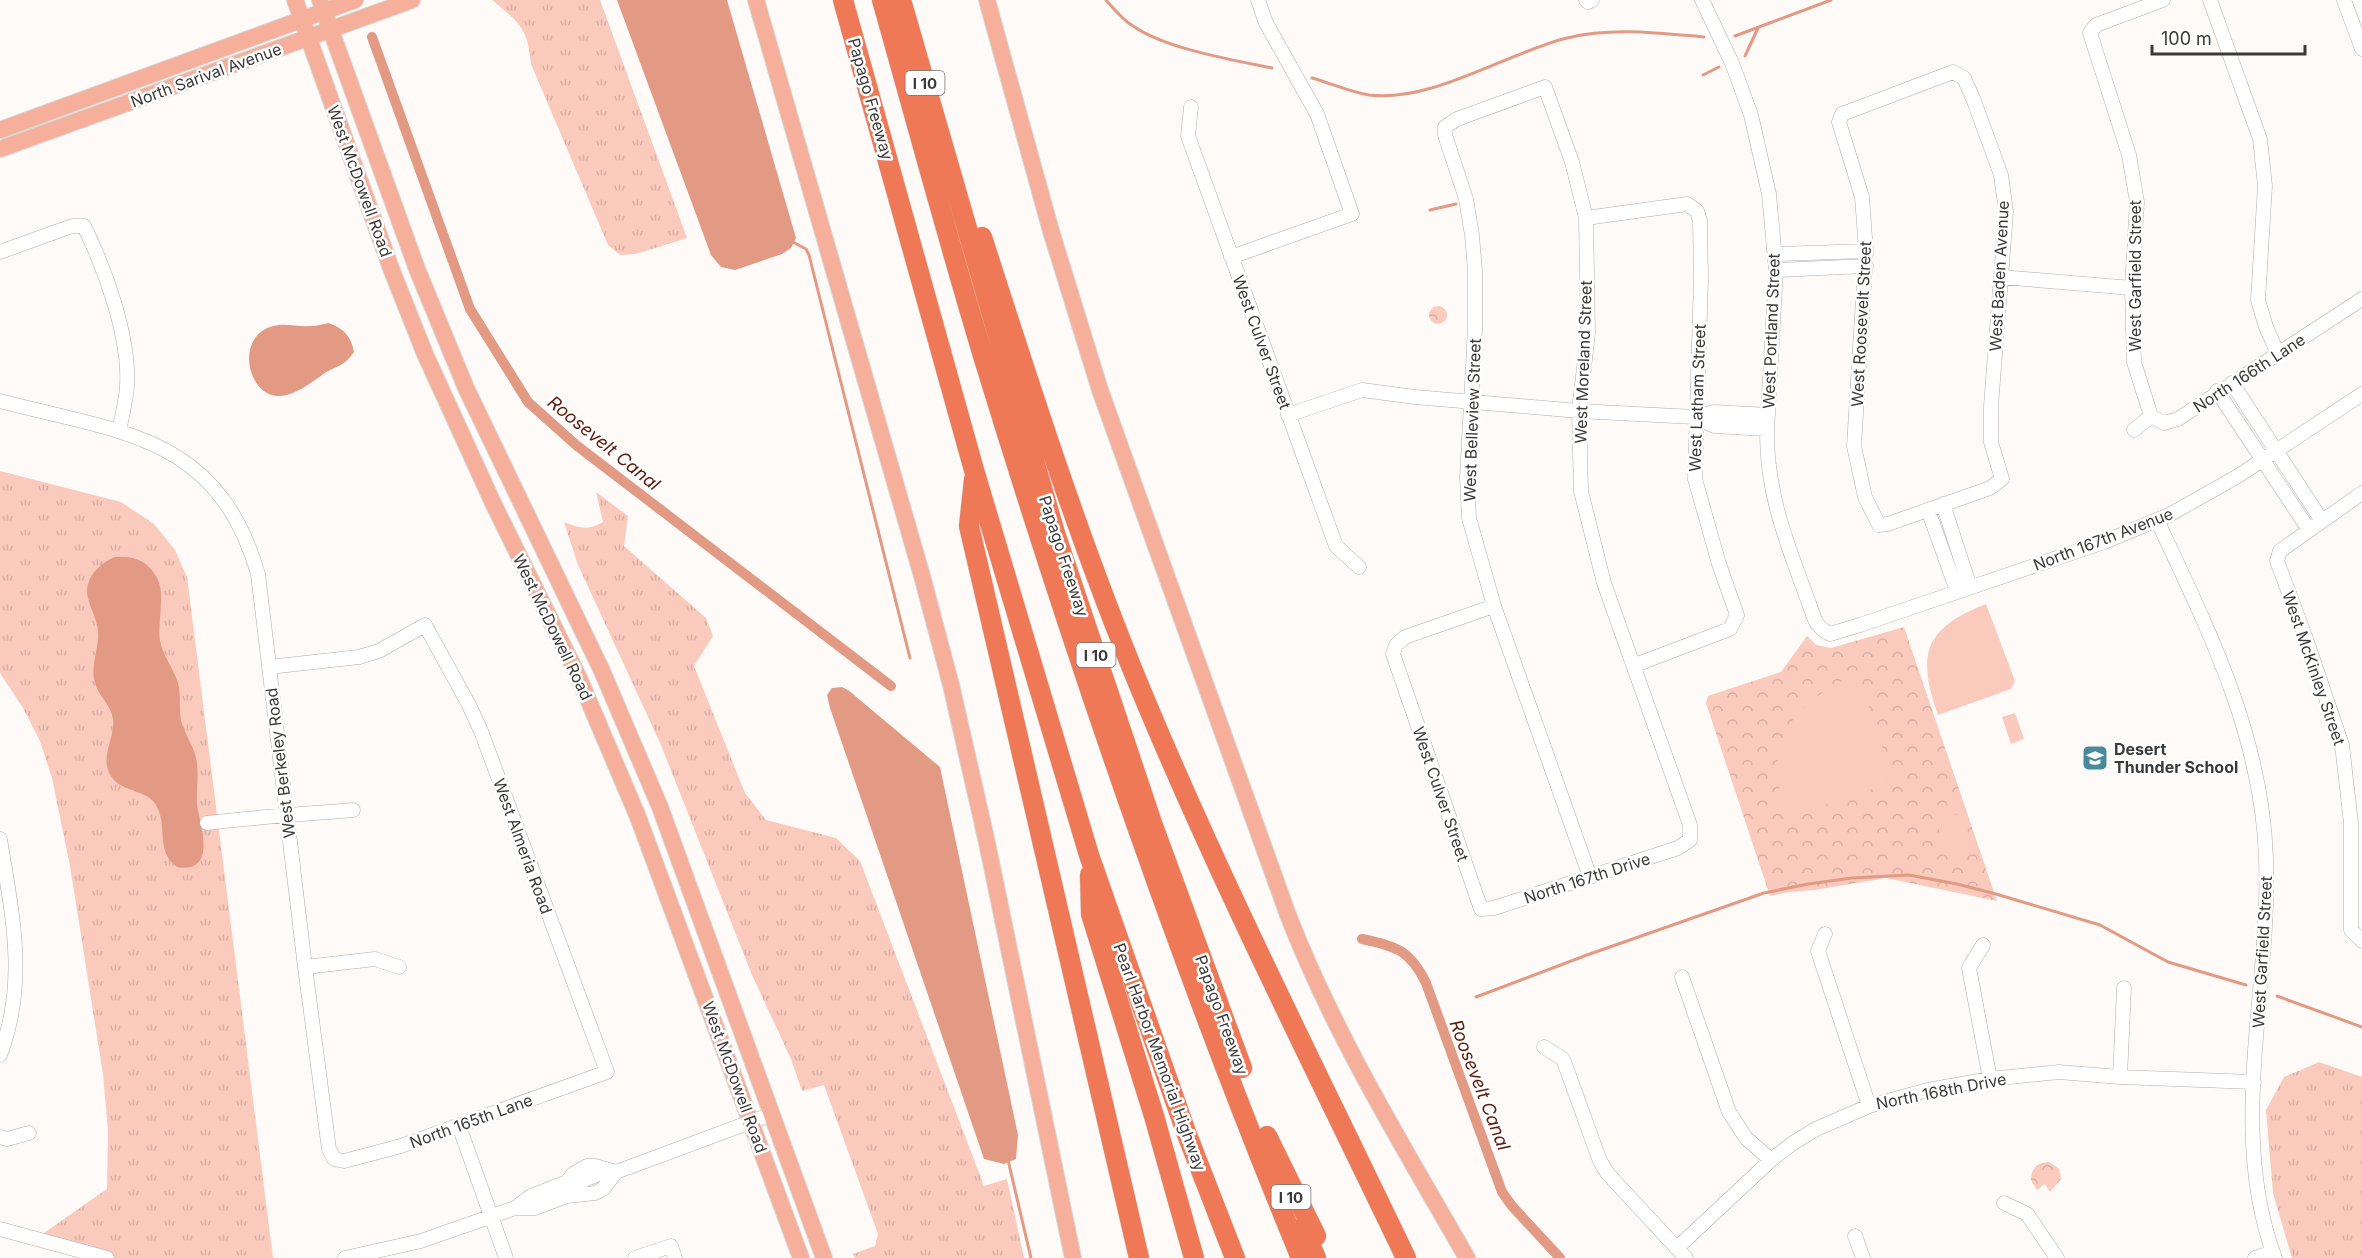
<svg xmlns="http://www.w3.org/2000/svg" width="2362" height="1258" viewBox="0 0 2362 1258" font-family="Inter,sans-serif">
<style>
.grass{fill:url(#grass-tufts)}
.park{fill:url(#park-crowns)}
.garden{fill:#facabd}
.water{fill:#e29a85}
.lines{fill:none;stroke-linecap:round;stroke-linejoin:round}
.stream{stroke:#e29a85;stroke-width:3}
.canal{stroke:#e29a85;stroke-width:10}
.minor-casing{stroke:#b1acaa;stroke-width:15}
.major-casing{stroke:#d8d8d7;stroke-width:18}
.highway-casing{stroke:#d8d8d7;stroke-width:21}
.minor{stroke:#fff;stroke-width:14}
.major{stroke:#f5af9a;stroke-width:16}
.highway{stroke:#ef7956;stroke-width:20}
.labels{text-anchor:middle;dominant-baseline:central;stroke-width:5;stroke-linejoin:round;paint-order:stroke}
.shield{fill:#fff;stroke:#767574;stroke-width:1.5}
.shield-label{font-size:15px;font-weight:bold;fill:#3c3a39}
.street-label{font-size:16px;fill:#3c3a39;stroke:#fff}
.poi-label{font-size:16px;font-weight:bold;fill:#3c3a39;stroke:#fff;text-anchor:start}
.water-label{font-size:18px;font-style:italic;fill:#5c1c09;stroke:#fff}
</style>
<defs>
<pattern id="grass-tufts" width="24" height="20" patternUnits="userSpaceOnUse" patternTransform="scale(1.5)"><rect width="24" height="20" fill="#facabd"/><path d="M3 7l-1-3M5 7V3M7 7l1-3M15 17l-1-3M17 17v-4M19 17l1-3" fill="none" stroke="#d7aea3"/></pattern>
<pattern id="park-crowns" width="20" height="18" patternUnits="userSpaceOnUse" patternTransform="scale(1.5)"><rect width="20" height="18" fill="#facabd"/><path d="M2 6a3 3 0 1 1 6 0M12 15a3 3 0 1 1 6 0" fill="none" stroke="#d7aea3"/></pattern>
</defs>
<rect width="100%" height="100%" fill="#fefaf8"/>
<path class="grass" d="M492 0H600L687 238 636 254 620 255 608 245 531 64C528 27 518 22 492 0Z
M0 471 121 502 154 524 175 550 187 577 273 1258H107L42 1242 44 1233 107 1189 108 1132 103 1074 70 866 52 778 40 741 23 708 0 673Z
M596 492 628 516 624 546 706 618 713 636 694 666 745 793 766 820 836 838 860 861 984 1186 1007 1179 1024 1258H855L853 1254 875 1246 878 1234 824 1085 802 1091 791 1059 752 975 661 745 578 565 564 522C579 528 589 531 603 522Z
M2319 1062 2362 1077V1258H2292L2273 1193 2266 1110 2284 1077Z"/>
<path class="park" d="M1429 315a9 9 0 1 1 18 0a9 9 0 1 1-18 0Z
M1904 627 1997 901 1886 878 1815 890 1789 892 1770 896 1706 703 1708 696 1781 672 1807 636 1816 645 1831 648Z
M2049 1162 2059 1169 2061 1179 2050 1192 2045 1184 2037 1190 2031 1180C2031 1168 2038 1162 2049 1162Z"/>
<path class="garden" d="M1986 604 2015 681 2011 689 1938 715C1916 653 1925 628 1986 604Z
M1857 674 1891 772 1884 785 1788 818C1760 744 1790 704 1857 674Z
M2015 713 2024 739 2011 744 2002 717Z
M1961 813 1975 852 1950 861 1936 821Z"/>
<path class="water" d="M617 0H727L796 238 791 248 782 254 735 270 721 267 711 255Z
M329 323C344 329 351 336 354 352 343 368 336 365 322 375 309 384 297 394 281 396 249 399 234 340 270 327 283 322 297 327 310 326 316 326 323 324 329 323Z
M115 557C133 555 149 561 157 578 166 594 157 622 160 641 163 656 174 669 178 683 181 695 179 707 181 720 184 732 191 742 195 754 200 770 196 787 197 804 199 823 219 874 177 867 156 852 167 829 158 809 150 788 122 794 111 776 99 757 115 740 113 719 111 704 98 696 95 683 90 667 99 649 98 633 98 620 91 611 88 598 83 580 99 563 115 557Z
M842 687 848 690 940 767 1018 1135 1016 1159 1004 1164 984 1159 830 708 827 695 832 688Z"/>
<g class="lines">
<path class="stream" d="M1106 0C1114 9 1123 20 1133 26 1166 49 1233 60 1272 68
M1735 36 1831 0
M1745 56 1758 28
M1703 75 1719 67
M1312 78C1330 83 1350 92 1369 95 1432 103 1506 53 1567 38 1611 27 1659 33 1704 37
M1430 210 1456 204
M791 241 806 249 809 255 910 658
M2277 996 2362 1027
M1476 997 1587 955 1764 893 1808 884 1852 878 1909 875 1957 884 1996 894 2100 925 2168 962 2246 985
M1008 1160 1031 1258"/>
<path class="canal" d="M372 37 470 309 528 402 576 445 891 686
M1362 939C1396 946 1410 950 1426 983L1502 1192 1512 1206 1560 1258"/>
<g class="minor-casing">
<path id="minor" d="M1586 0 1588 2 1592 0
M1702 0 1732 63 1751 115 1769 194 1776 270 1767 429C1766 496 1789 548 1811 609 1815 622 1818 628 1830 634L1860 625 2104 542 2169 515 2238 476 2362 394
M2210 0 2260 139 2265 186 2258 300 2266 327 2278 354
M2344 0 2362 49
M1953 72 1964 78 1974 101 2001 175 2006 212 1991 406V442L2002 479 1990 488 1888 524 1879 525 1865 497 1854 446 1866 251 1862 197 1839 122 1842 114Z
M1191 107 1188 136 1336 546 1359 567
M1586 218 1687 204 1697 211 1700 221 1701 278 1695 479 1719 564 1737 615 1730 629 1635 665
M0 252 72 226H84C105 269 130 337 127 386 126 401 122 416 119 431
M1775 254 1866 251
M1231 257 1352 214 1317 114 1266 23 1258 0
M1776 270 1866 266
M2001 277 2132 288
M2232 383 2322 521
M2217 391 2309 530
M0 401C121 433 217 434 258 574L305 967 329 1149 334 1159 344 1161 401 1146 607 1072 481 731 469 705 425 625 379 651 359 657 269 667
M1288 415 1362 390 1415 397 1579 411 1695 417 1714 412 1768 415
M2151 416 2134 362 2132 288 2137 202 2129 155 2090 33 2096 25 2163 0
M2151 416 2164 423 2178 419 2362 299
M1695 417 1714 426 1767 429
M2134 430 2151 416
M2362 493 2280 551 2277 561 2305 636 2342 745 2351 823V930L2362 941
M1943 504 1970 587
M1928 510 1957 591
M2157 520C2208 629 2262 735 2266 858 2271 990 2227 1130 2275 1258
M1494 606 1405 637 1396 645 1393 654 1481 909 1494 908 1678 848 1690 840V825L1604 583 1581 491 1579 411 1588 333 1586 218 1572 162 1545 87 1457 119 1445 127V135L1466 199 1472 235 1475 271V329L1467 477 1469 518 1494 606 1590 877
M207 823C256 817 304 814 353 810
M0 839C12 914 28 981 0 1055
M1825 934 1818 951 1869 1106
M1983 945 1969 968 1990 1079
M305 967 375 959 399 967
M1682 977 1729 1112 1746 1138 1771 1160
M1544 1047 1563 1059 1600 1161 1608 1174 1686 1258
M2120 1077 2124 988
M459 1126 506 1258
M0 1137 7 1139 29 1133
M569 1188 567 1182 577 1183 608 1170
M2004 1203 2027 1214 2057 1258
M515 1208H535L567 1196 595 1193 603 1189 616 1172
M0 1229 107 1258
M1855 1236 1863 1258
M1677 1248 1771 1160 1793 1143 1816 1129 1869 1106 1928 1090 1990 1079 2059 1072 2120 1077 2254 1082
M345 1258 421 1241 515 1208 531 1196 567 1182 573 1174 587 1166H595L616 1172 772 1114
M635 1258 671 1246 675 1258
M2255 1258 2272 1252"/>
</g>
<g class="major-casing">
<path id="major" d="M295 0 392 271 425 354 493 503 579 678 638 817 801 1258
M320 0 417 269 466 388 602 671 660 807 824 1258
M756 0 922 576 951 685 986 838 1073 1258
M987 0 1051 231 1100 390 1288 915C1335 1036 1403 1146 1467 1258
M0 130 355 0
M0 149 412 0"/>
</g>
<g class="highway-casing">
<path id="highway" d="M843 0 974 470 1089 855 1186 1132 1235 1258
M882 0C916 120 948 240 984 359 1077 663 1180 965 1301 1258
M901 0 1055 533 1152 823 1242 1068
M982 237C1030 387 1078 537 1138 683 1219 879 1315 1068 1406 1258
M974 479 969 526 1139 1258
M1090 875 1091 914 1154 1116 1194 1258
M1267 1136 1316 1236
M1303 1227 1316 1258"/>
</g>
<use href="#minor" class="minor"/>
<use href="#major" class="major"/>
<use href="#highway" class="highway"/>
</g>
<defs>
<g id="school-square" transform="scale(1.35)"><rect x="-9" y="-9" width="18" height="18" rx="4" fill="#488a9b" stroke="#fff"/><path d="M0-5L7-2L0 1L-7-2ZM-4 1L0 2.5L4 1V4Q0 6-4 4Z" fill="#fff"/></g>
</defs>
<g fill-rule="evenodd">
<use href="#school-square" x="2095" y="758"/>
</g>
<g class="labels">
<g class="shield">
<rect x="905.5" y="71" width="39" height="24" rx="4.5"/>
<rect x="1076.5" y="643" width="39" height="24" rx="4.5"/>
<rect x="1271.5" y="1185" width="39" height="24" rx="4.5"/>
</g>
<g class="shield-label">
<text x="925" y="83">I 10</text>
<text x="1096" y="655">I 10</text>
<text x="1291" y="1197">I 10</text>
</g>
<g class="street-label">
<text transform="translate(206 75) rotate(-20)">North Sarival Avenue</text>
<text transform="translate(871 99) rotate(74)">Papago Freeway</text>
<text transform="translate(360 181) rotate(70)">West McDowell Road</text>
<text transform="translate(1999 276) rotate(-87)">West Baden Avenue</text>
<text transform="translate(2135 276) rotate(-90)">West Garfield Street</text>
<text transform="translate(1861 324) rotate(-87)">West Roosevelt Street</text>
<text transform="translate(1771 331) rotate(-88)">West Portland Street</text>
<text transform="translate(1262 342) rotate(70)">West Culver Street</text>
<text transform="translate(1583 362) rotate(-88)">West Moreland Street</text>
<text transform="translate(2249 373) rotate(-33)">North 166th Lane</text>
<text transform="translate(1697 398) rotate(-88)">West Latham Street</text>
<text transform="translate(1472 420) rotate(-88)">West Belleview Street</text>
<text transform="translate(2103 539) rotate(-21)">North 167th Avenue</text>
<text transform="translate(1064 556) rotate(72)">Papago Freeway</text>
<text transform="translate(553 627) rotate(64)">West McDowell Road</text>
<text transform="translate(2314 668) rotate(71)">West McKinley Street</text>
<text transform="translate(280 763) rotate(-97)">West Berkeley Road</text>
<text transform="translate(1441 794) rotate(71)">West Culver Street</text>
<text transform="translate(523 846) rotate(70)">West Almeria Road</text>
<text transform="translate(1587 878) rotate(-18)">North 167th Drive</text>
<text transform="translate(2262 952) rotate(-87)">West Garfield Street</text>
<text transform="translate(1222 1015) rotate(70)">Papago Freeway</text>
<text transform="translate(1160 1057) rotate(70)">Pearl Harbor Memorial Highway</text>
<text transform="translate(735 1077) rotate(70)">West McDowell Road</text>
<text transform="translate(1941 1091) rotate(-11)">North 168th Drive</text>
<text transform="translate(471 1121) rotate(-20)">North 165th Lane</text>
</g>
<g class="poi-label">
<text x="2114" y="749">Desert<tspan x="2114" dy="18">Thunder School</tspan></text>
</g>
<g class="water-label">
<text transform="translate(604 443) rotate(39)">Roosevelt Canal</text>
<text transform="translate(1480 1085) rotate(69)">Roosevelt Canal</text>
</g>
</g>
<path d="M2152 45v9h153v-9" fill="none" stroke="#3c3a39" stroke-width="3"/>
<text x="2161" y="45" font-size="18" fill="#3c3a39" stroke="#ffffff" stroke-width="4.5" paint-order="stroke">100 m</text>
</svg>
